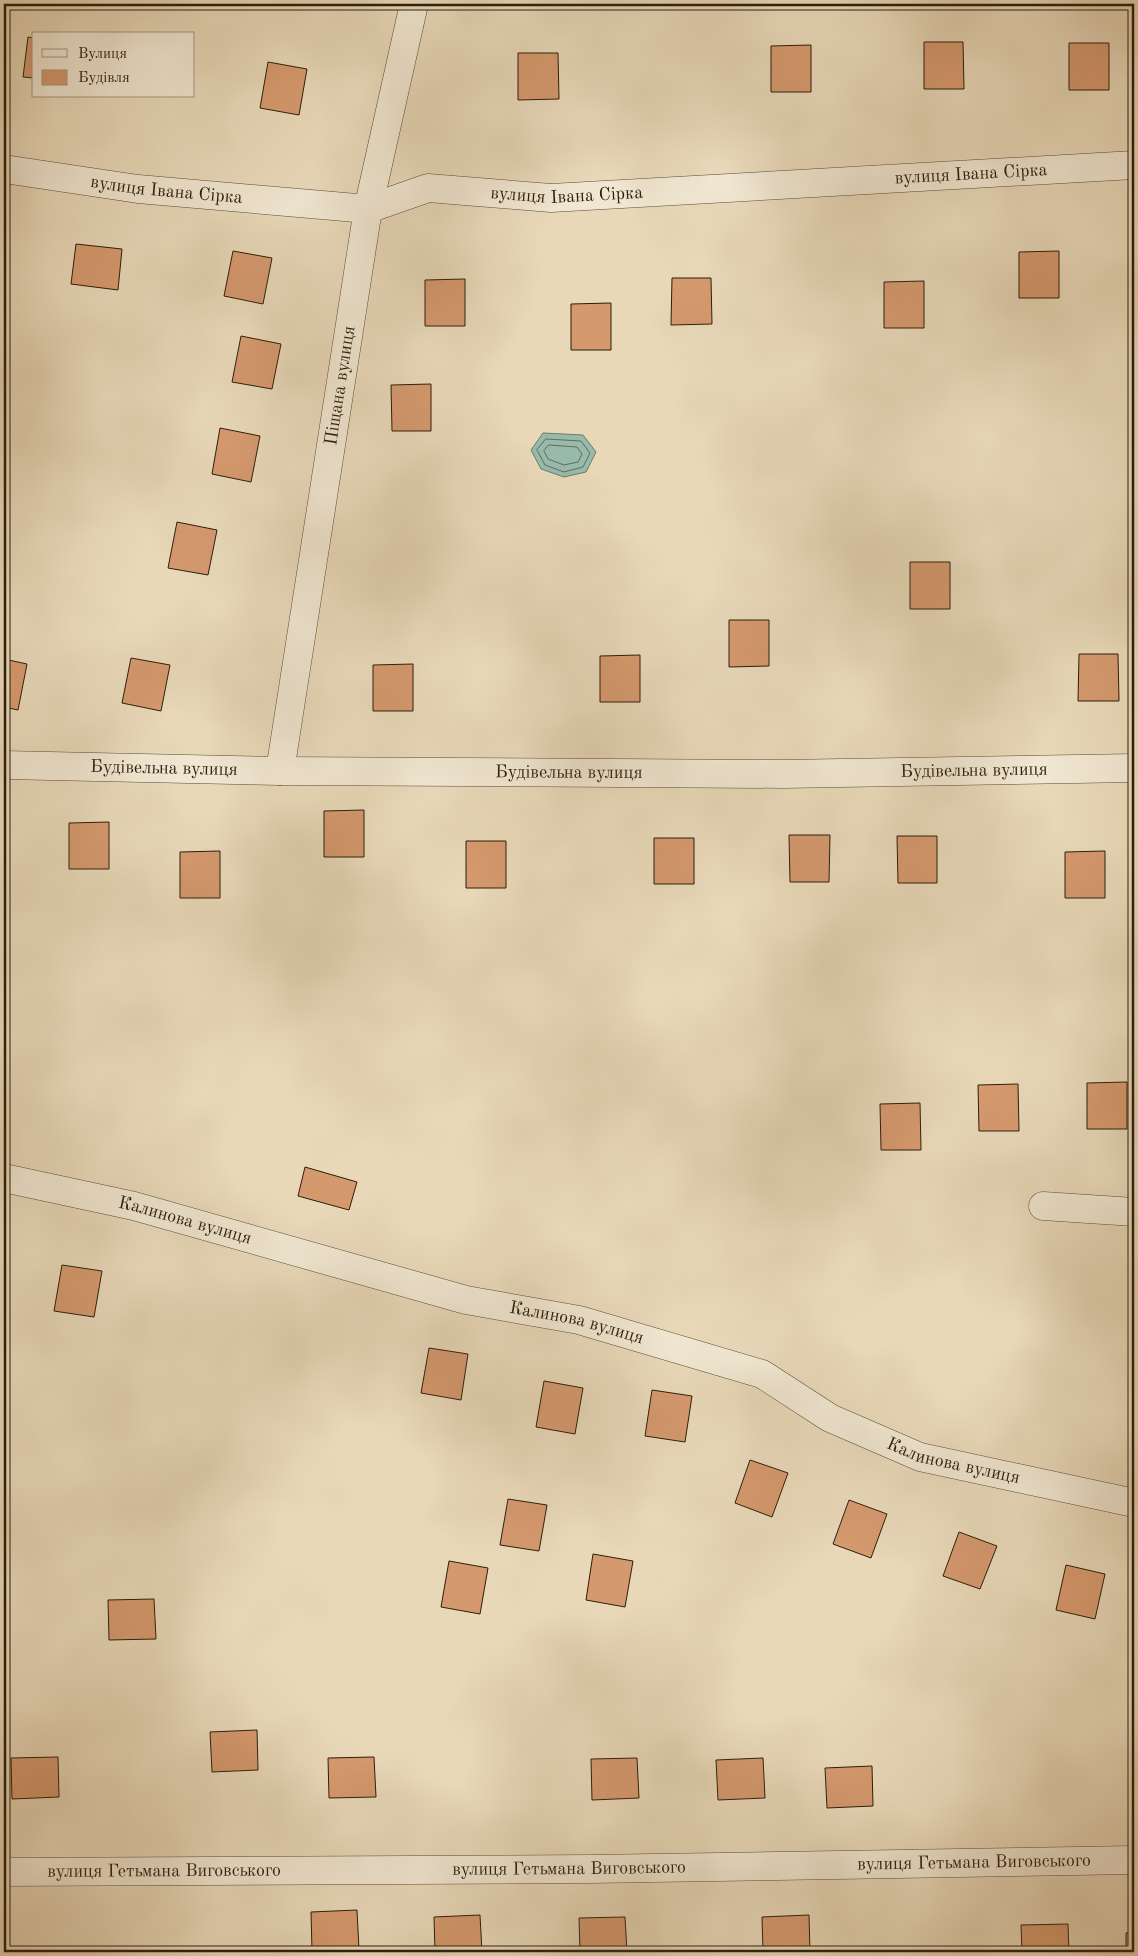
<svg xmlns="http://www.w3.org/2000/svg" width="1138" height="1956" viewBox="0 0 1138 1956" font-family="'Old Standard TT',serif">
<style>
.water{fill:#98baab;stroke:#6c7c6b}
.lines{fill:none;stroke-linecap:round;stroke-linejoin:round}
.shore{stroke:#626c5c;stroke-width:1}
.building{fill:#d5996e;stroke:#2b1e0c}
.street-casing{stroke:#5a4c37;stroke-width:29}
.street{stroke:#f0e6d1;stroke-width:28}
.labels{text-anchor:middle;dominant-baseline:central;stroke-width:4;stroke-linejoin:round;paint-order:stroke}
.street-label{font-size:18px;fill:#2b1e0c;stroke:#f0e6d1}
</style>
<rect width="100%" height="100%" fill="#e8d8b8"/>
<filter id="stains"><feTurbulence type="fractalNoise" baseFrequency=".004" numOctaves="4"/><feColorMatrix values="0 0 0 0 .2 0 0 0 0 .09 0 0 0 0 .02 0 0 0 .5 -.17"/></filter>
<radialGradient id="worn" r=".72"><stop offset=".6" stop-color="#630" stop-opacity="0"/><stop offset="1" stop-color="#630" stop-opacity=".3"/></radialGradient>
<path class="water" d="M543 433 583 435 596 452 586 472 564 477 541 469 531 450Z"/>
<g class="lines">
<path class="shore" d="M546 439 581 441 590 453 583 467 564 472 545 465 537 450Z
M549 445 577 447 582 454 578 462 564 465 548 459 544 451Z"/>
</g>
<path class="building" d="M28 37 34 38V78L23 77Z
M924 42H963L964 89H924Z
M1069 43H1109V90H1069Z
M811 45V92H771V46Z
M518 53H558L559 99 518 100Z
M268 62 307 69 299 115 260 108Z
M76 244 122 249 118 290 71 284Z
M233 251 272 258 263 304 224 296Z
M1059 251V298H1019V252Z
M672 278H711L712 324 671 325Z
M465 279V326H425V280Z
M924 281V328H884V282Z
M611 303V350H571V304Z
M241 336 281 344 272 389 232 382Z
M431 384V431H392L391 385Z
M220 428 260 436 251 482 212 474Z
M177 522 217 530 208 575 168 568Z
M910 562H950V609H910Z
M729 620H769V666L729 667Z
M1079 654H1118L1119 701H1078Z
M640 655V702H600V656Z
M131 658 170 665 161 711 122 703Z
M4 659 27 664 18 710 4 707Z
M413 664V711H373V665Z
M364 810V857H324V811Z
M109 822V869H69V823Z
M789 835H830L829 882H790Z
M897 836H937V883H898Z
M654 838H694V884H654Z
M466 841H506V888H466Z
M220 851V898H180V852Z
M1105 851V898H1065V852Z
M1127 1082V1129H1087V1083Z
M1018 1084 1019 1131H979L978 1085Z
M920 1103 921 1150H881L880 1104Z
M305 1167 357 1182 349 1210 298 1196Z
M62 1265 102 1271 94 1317 54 1311Z
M429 1348 468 1354 461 1400 421 1393Z
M544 1381 583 1388 575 1434 536 1427Z
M652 1390 692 1396 685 1442 645 1436Z
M750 1460 788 1473 772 1517 735 1503Z
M508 1499 547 1505 539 1551 500 1545Z
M849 1500 887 1514 871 1558 833 1544Z
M959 1532 997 1546 980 1589 943 1576Z
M593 1554 633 1561 625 1607 586 1600Z
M449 1561 488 1568 480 1614 441 1607Z
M1066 1565 1105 1574 1095 1619 1056 1610Z
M154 1599 156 1639 109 1640 108 1600Z
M257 1730 258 1770 212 1772 210 1732Z
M58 1757 59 1797 12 1799 11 1758Z
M374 1757 376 1797 329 1798 328 1758Z
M637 1758 639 1798 592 1800 591 1759Z
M763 1758 765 1798 718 1800 716 1760Z
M872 1766 873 1806 827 1808 825 1768Z
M357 1910 359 1950 312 1951 311 1912Z
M480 1915 482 1952H435L434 1917Z
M809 1915 810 1952H763L762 1917Z
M625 1917 627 1952H580L579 1918Z
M1068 1924 1069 1952H1022L1021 1925Z
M1134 1932V1952H1126V1933Z"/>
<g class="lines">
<g class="street-casing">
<g id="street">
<path id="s1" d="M4 169 138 189 368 209 428 188 551 198 1134 165"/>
<path id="s2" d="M4 765 280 771 783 774 1134 768"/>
<path id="s3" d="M280 771 368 209 414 4"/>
<path id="s4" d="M4 1178 134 1206 466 1300 579 1320 762 1374 830 1418 920 1457 1134 1503"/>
<path d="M1043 1206 1134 1212"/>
<path id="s5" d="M4 1872 591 1869 1134 1860"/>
</g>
</g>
<use href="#street" class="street"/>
</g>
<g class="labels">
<g class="street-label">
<text stroke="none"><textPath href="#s1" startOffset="974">вулиця Івана Сірка</textPath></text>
<text stroke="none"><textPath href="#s1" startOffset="164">вулиця Івана Сірка</textPath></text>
<text stroke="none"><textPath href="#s1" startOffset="569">вулиця Івана Сірка</textPath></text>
<text stroke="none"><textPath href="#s3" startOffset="390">Піщана вулиця</textPath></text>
<text stroke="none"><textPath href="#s2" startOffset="160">Будівельна вулиця</textPath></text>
<text stroke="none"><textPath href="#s2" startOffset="970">Будівельна вулиця</textPath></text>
<text stroke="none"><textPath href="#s2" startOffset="565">Будівельна вулиця</textPath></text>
<text stroke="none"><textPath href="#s4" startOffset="186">Калинова вулиця</textPath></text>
<text stroke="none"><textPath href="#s4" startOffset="591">Калинова вулиця</textPath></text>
<text stroke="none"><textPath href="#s4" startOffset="996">Калинова вулиця</textPath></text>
<text stroke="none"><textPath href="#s5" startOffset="970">вулиця Гетьмана Виговського</textPath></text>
<text stroke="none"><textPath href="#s5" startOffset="565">вулиця Гетьмана Виговського</textPath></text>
<text stroke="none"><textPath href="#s5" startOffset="160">вулиця Гетьмана Виговського</textPath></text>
</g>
</g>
<rect width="1138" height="1956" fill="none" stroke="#e8d8b8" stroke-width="20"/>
<rect x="5" y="5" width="1128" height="1946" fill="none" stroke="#2b1e0c" stroke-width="2.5"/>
<rect x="10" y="10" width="1118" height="1936" fill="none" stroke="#2b1e0c"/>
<rect x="32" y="32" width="162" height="65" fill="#f0e6d1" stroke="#a19682"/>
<rect x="42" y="49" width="25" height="8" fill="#f0e6d1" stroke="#a19682"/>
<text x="78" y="58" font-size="15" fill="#2b1e0c">Вулиця</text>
<rect x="42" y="70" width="25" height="15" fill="#d5996e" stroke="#a19682"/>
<text x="78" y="82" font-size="15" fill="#2b1e0c">Будівля</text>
<rect width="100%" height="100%" filter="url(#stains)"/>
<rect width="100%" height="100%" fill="url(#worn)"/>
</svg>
